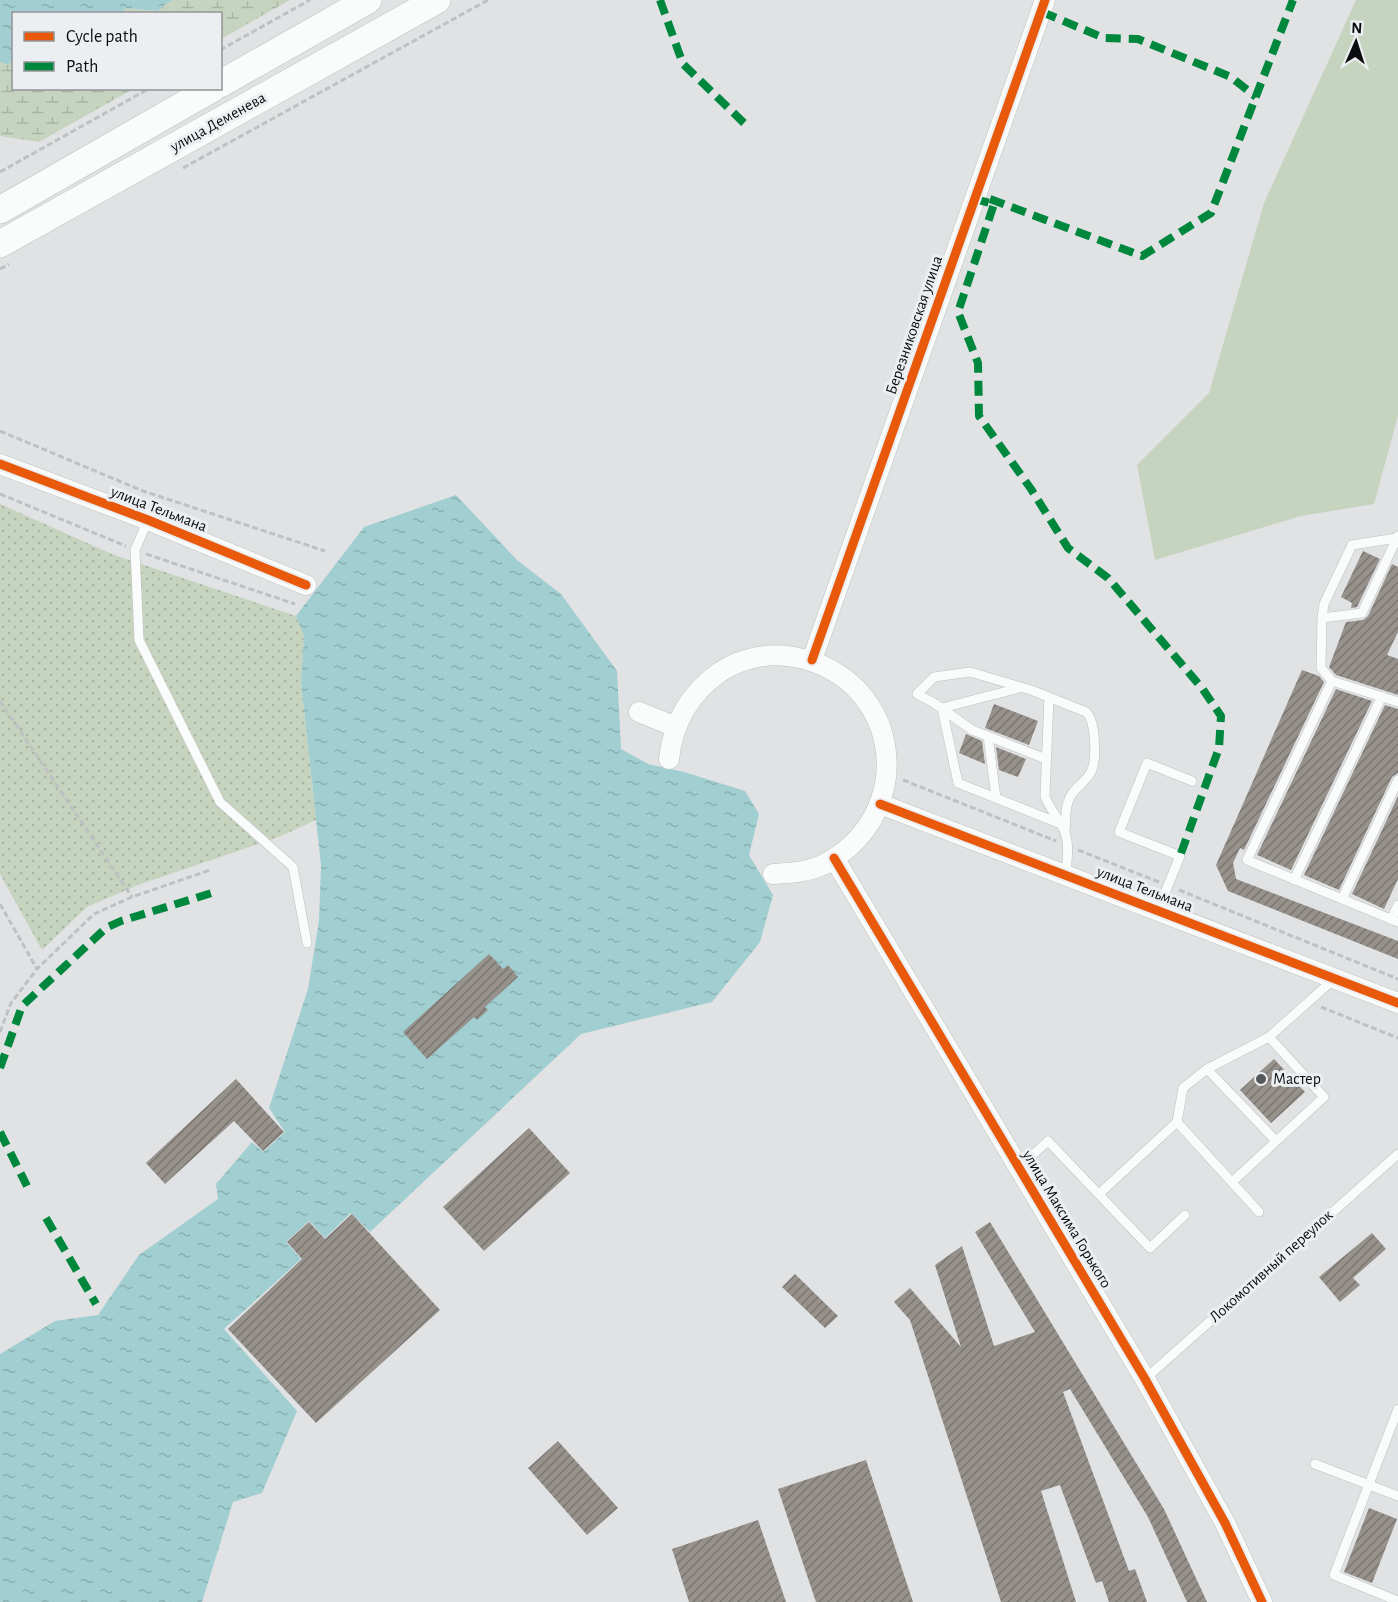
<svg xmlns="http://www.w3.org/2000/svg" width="1398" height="1602" viewBox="0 0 1398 1602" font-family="'Alegreya Sans',sans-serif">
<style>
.grass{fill:#c6d4bf}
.wetland{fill:url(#wetland-marsh)}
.park{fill:url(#park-dots)}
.water{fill:url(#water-ripples)}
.building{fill:url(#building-hatch)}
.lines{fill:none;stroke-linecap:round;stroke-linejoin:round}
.service-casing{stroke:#bfc0c1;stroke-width:10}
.minor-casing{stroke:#bfc0c1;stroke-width:21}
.secondary-casing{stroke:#bfc0c1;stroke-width:28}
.path{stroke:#bfc0c1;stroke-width:3;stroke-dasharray:6 3;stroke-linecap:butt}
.service{stroke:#fafbfb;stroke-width:9}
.minor{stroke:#fafbfb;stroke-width:20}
.secondary{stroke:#fafbfb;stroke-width:27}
.quiet{stroke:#00873e;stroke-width:8;stroke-dasharray:15 8;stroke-linecap:butt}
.cycleway-casing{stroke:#eceff2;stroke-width:13}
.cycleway{stroke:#e8590c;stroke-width:9}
.poi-dot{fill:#565758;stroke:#eceff2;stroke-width:2}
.labels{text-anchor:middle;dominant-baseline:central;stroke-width:6;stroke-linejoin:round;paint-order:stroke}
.street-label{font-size:16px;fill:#0b0c0d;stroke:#eceff2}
.poi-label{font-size:16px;fill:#0b0c0d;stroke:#eceff2;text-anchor:start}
</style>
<defs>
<pattern id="wetland-marsh" width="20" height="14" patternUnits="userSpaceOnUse" patternTransform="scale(1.5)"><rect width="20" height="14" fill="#c6d4bf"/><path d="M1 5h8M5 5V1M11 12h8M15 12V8" fill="none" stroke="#a9b5a3"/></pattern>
<pattern id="park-dots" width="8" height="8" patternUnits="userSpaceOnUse" patternTransform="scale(1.5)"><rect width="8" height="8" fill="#c6d4bf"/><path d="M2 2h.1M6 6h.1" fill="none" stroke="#a9b5a3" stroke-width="1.8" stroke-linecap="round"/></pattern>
<pattern id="water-ripples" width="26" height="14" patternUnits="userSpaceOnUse" patternTransform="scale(1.5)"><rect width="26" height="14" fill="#a1ced0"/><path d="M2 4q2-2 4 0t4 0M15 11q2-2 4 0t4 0" fill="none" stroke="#89b0b1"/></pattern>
<pattern id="building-hatch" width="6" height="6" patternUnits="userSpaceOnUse" patternTransform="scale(1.5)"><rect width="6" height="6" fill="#96918b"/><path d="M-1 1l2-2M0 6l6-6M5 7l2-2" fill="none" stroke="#797570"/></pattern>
</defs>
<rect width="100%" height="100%" fill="#e0e2e4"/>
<path class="grass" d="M1356 0H1398V416L1374 504 1301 516 1155 560 1137 465 1209 393 1264 203Z"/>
<path class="wetland" d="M172 0H290L221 39 220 14H121L124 8 157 11Z
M13 59 14 88 133 89 39 142 0 136V62L8 65Z"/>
<path class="park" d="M0 504 114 555 296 616 304 636 301 682 316 820 279 837 138 885 87 907 42 950 0 874Z"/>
<path class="water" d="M0 0H172L157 11 125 8 121 14H14L13 59 8 65 0 62Z
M456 495 517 560 561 594 617 671 621 749 648 764 684 772 745 791 759 814 749 855 773 895 760 942 712 1002 581 1034 370 1232 351 1213 325 1238 309 1221 286 1242 301 1259 224 1329 297 1411 262 1493 233 1502 202 1602H0V1354L55 1321 98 1315 139 1255 218 1199 216 1184 252 1142 263 1152 285 1132 269 1108 308 989 319 921 321 865 301 682 304 636 296 616 364 527Z"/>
<path class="building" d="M1363 551 1380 559 1357 607 1351 608 1352 603 1341 597Z
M1392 564 1398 567V632L1387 655 1398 659V695L1336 675 1329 667 1346 622 1363 620 1368 616Z
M1302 670 1319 676 1324 682 1244 850 1240 848 1233 863 1236 879 1398 941V959L1228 891 1216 865Z
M1336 689 1372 701 1291 870 1257 855Z
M994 704 1038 721 1029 745 985 728Z
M1385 705 1398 709V773L1392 777 1339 890 1304 875Z
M966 734 982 741 985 764 959 753Z
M996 747 1026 759 1018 777 999 770Z
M1398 796V879L1384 909 1352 894Z
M489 954 503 969 508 965 518 977 485 1007 488 1010 477 1020 474 1017 427 1059 403 1032Z
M1274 1059 1305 1092 1271 1123 1240 1090Z
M236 1079 284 1132 263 1151 234 1121 165 1184 146 1163Z
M529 1128 570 1173 484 1251 443 1207Z
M352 1214 440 1310 316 1423 228 1329 302 1259 287 1242 309 1222 325 1239Z
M990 1222 1164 1509 1207 1602H1187L1148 1517 1070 1389 1063 1392 1129 1571 1135 1569 1147 1602H1109L1102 1581 1096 1583 1060 1485 1041 1491 1076 1602H1001L910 1320 894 1302 910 1288 961 1347 935 1265 962 1246 994 1346 1035 1332 975 1232Z
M1372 1233 1386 1249 1353 1278 1360 1285 1340 1302 1319 1277Z
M795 1274 838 1316 825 1328 782 1287Z
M558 1441 618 1508 587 1535 528 1468Z
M866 1460 913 1602H816L778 1489Z
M1369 1508 1397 1519 1372 1583 1344 1572Z
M758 1520 786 1602H689L672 1549Z"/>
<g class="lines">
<g class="service-casing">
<path id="service" d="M148 520 135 550 139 640 220 802 293 867 307 943
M1398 536 1362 613 1322 618 1321 668 1332 681 1398 702
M1322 618 1324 604 1352 545 1397 538
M1332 681 1247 860 1398 922
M1019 688 942 708 958 783 1061 824
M1049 697 1045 796C1049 809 1059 818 1064 830 1070 844 1067 859 1066 874
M988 736 996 798
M1046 759 972 730 934 703 917 694 934 677 970 672 1031 690 1086 712C1096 721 1097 760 1091 772 1086 783 1071 789 1068 802 1065 811 1066 822 1065 831
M1294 880 1382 696
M1342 899 1398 780
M1158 910 1180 856 1119 832 1147 763 1192 781
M1391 920 1398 905
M1207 1069 1276 1141
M1177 1122 1259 1212
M1019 1167 1048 1141 1150 1248 1185 1215
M1232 1182 1324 1097 1269 1037
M1099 1194 1177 1122 1183 1088 1207 1069 1269 1037 1334 979
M1145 1379 1398 1154
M1398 1409 1334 1575 1398 1601
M1315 1464 1398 1496"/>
</g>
<g class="minor-casing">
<path id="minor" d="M0 464 148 520 306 585
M812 660 1045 0
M639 712 676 727
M669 759C673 722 690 693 720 672 741 658 770 652 794 657 899 676 920 807 830 861 813 872 792 873 773 874
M880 804 1398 1003
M834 858 1145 1379 1225 1523 1262 1602"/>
</g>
<g class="secondary-casing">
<path id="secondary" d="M220 84 368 0
M0 210 213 88
M0 244 437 0"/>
</g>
<path class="path" d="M220 50 310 0
M183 168 488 0
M0 172 150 88
M0 269 9 264
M0 431 143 491 325 551
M0 494 126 546
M146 554 295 604
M0 701 132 897
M903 780 1056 841
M1078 850 1159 882
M1179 890 1398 979
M0 904 37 969
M1321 1007 1398 1038
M0 1032 11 1003 37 969 94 914 132 897 210 870"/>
<use href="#service" class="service"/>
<use href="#minor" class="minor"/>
<use href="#secondary" class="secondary"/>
<path class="quiet" d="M660 0 683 64 744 123
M1042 12 1104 38 1138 39 1231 77 1256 97
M974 199 994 204 958 312 978 363 979 416 1031 489 1068 548 1108 578 1202 688 1221 716 1219 748 1180 856
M990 199 1142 256 1211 213 1293 0
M0 1068 22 1006 106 928 121 921 215 892
M0 1132 27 1186
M46 1218 96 1304"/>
<g class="cycleway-casing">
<path id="cycleway" d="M0 464 148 520 306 585
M812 660 1045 0
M880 804 1398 1003
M834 858 1145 1379 1225 1523 1262 1602"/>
</g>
<use href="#cycleway" class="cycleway"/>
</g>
<circle class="poi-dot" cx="1261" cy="1079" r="6"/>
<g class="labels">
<g class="street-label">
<text transform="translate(218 122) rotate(-29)">улица Деменева</text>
<text transform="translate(914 325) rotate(-71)">Березниковская улица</text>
<text transform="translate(159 509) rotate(21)">улица Тельмана</text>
<text transform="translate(1145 889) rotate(21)">улица Тельмана</text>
<text transform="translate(1067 1219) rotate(59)">улица Максима Горького</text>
<text transform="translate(1271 1266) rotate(-42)">Локомотивный переулок</text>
</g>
<g class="poi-label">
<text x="1273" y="1079">Мастер</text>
</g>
</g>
<rect x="12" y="12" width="210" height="78" fill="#eceff2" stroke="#929496" stroke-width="1.5"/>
<rect x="24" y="32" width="30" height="9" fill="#e8590c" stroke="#929496" stroke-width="1.5"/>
<text x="66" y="42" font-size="18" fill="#0b0c0d">Cycle path</text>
<rect x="24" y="62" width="30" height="9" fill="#00873e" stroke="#929496" stroke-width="1.5"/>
<text x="66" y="72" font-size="18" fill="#0b0c0d">Path</text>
<g transform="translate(1356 42) rotate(3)" stroke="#eceff2" stroke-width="4.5" paint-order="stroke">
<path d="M0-4.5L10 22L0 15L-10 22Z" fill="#0b0c0d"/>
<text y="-9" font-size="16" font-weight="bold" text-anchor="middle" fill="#0b0c0d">N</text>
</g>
</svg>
